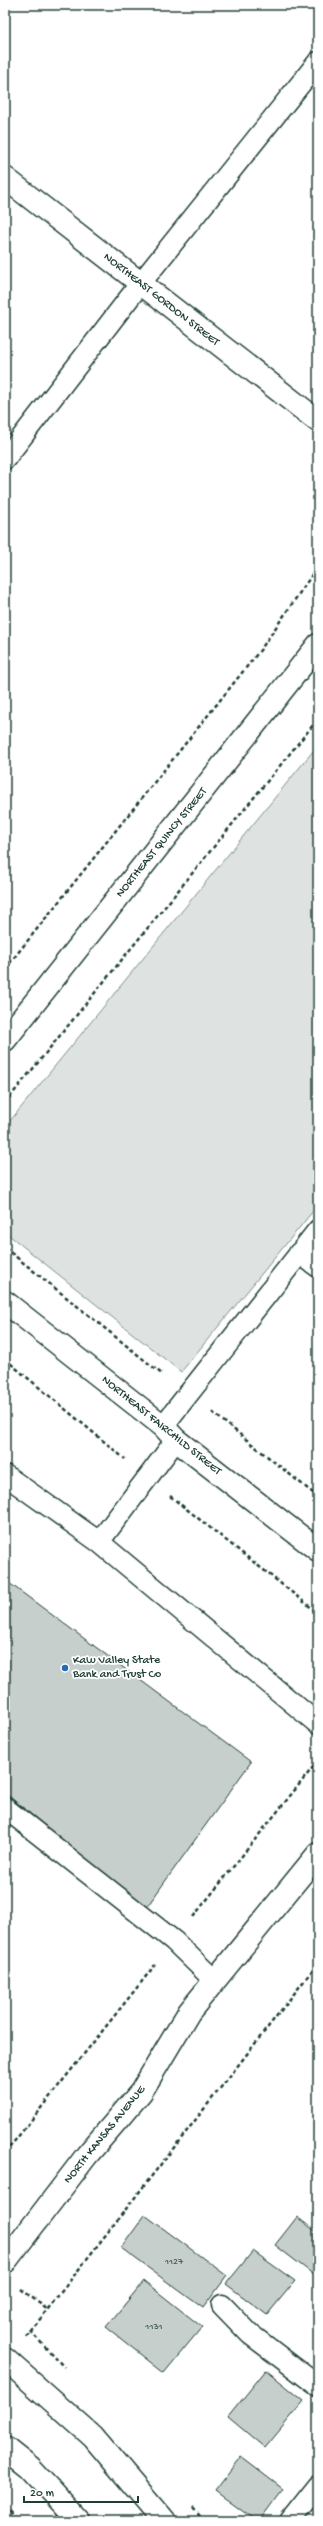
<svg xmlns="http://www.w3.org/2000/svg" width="323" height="2526" viewBox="0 0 323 2526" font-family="'Gochi Hand',sans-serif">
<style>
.green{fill:#dee3e2;stroke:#7e908b}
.building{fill:#c7cfcc;stroke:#1f3d34}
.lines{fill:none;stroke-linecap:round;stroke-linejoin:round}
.lane-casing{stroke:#1f3d34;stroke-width:23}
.street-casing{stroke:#1f3d34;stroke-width:25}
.secondary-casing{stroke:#1f3d34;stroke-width:25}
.path{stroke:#1f3d34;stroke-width:2.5;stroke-dasharray:4 3;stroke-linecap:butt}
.lane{stroke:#fff;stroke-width:20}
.street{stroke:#fff;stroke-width:22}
.secondary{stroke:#fff;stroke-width:22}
.poi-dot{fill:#1f6fb2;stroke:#fff;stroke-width:1.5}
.labels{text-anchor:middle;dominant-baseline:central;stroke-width:3.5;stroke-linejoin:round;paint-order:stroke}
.number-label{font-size:10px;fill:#49625a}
.street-label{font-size:12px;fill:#1f3d34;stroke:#fff}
.poi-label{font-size:12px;fill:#1f3d34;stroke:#fff;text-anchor:start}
</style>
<rect width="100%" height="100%" fill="#fff"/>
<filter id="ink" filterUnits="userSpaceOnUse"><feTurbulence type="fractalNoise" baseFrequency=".025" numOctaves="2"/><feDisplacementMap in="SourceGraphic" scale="8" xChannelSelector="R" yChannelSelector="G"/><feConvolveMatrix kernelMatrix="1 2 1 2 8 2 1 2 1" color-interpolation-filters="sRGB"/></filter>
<g filter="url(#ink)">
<path class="green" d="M318 745V1205L181 1372 5 1232V1127Z"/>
<path class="building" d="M5 1580 251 1762 146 1908 5 1793V1761L7 1759 5 1757Z
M145 2215 227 2276 203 2308 121 2248Z
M297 2217 318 2233V2278L275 2245Z
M253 2251 295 2281 267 2315 226 2284Z
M144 2281 202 2327 164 2373 106 2327Z
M266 2370 304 2401 265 2448 228 2417Z
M241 2457 283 2489 259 2521H256L215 2491Z"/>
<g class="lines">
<g class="lane-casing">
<path id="lane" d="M5 459 140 284 318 62
M299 1253 318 1267
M163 1426 318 1230
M5 1475 99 1542 318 1724
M99 1542 176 1440
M5 1808 174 1941 215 1981
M222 2305 250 2334 318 2386
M290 2521 318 2486"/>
</g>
<g class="street-casing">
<path id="street" d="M5 178 318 421
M5 1302 163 1426 176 1440 318 1550
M5 2262 87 2155 141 2092 189 2012 318 1854"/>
</g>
<g class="secondary-casing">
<path id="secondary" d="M5 1040 318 645
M5 2359 92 2436 164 2521
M5 2448 30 2468 79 2521"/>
</g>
<path class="path" d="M5 969 261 649 318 566
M5 1103 318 719
M5 1248 163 1375
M5 1359 125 1459
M212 1412 318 1497
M170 1496 318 1613
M193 1917 318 1761
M5 2153 155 1965
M21 2289 48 2310
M30 2331 64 2367
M26 2337 318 1963
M5 2506 19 2521
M193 2508 204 2521"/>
<use href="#lane" class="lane"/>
<use href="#street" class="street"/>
<use href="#secondary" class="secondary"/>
</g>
</g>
<circle class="poi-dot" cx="65" cy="1668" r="4"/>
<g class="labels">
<g class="number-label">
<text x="174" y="2262">1127</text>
<text x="154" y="2327">1131</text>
</g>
<g class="street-label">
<text transform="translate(161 300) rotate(38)">NORTHEAST GORDON STREET</text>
<text transform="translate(162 843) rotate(-51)">NORTHEAST QUINCY STREET</text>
<text transform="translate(161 1426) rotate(39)">NORTHEAST FAIRCHILD STREET</text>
<text transform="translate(105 2135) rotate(-51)">NORTH KANSAS AVENUE</text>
</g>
<g class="poi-label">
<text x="73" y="1661">Kaw Valley State<tspan x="73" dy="14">Bank and Trust Co</tspan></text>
</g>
</g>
<rect width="323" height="2526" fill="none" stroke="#fff" stroke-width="20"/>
<rect x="10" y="10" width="303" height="2506" fill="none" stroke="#1f3d34" stroke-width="1.5" filter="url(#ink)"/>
<path d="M24 2496v6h114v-6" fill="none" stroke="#1f3d34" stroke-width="2"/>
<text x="30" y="2496" font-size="12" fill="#1f3d34" stroke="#ffffff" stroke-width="3" paint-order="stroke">20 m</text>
</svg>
